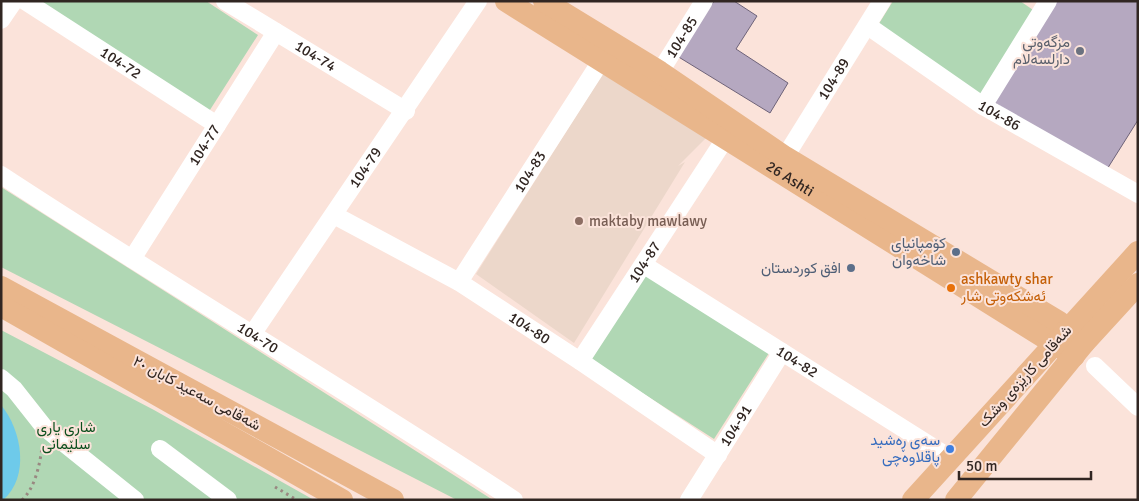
<svg xmlns="http://www.w3.org/2000/svg" width="1139" height="501" viewBox="0 0 1139 501" font-family="Signika,Vazirmatn,sans-serif">
<style>
.education{fill:#ecd7ca}
.green{fill:#b0d7b4}
.water{fill:#6ecaea}
.building{fill:#b5a8c0;stroke:#6e6379}
.lines{fill:none;stroke-linecap:round;stroke-linejoin:round}
.path{stroke:#998881;stroke-width:3;stroke-dasharray:2.5 4;stroke-linecap:butt}
.minor{stroke:#fff;stroke-width:18}
.major{stroke:#e9b68b;stroke-width:22}
.worship-dot{fill:#6b7280;stroke:#fbe3da;stroke-width:2}
.education-dot{fill:#8d6e63;stroke:#fbe3da;stroke-width:2}
.service-dot{fill:#5c6f8a;stroke:#fbe3da;stroke-width:2}
.food-dot{fill:#e8710a;stroke:#fbe3da;stroke-width:2}
.shop-dot{fill:#3f7fe0;stroke:#fbe3da;stroke-width:2}
.labels{text-anchor:middle;dominant-baseline:central;stroke-width:4;stroke-linejoin:round;paint-order:stroke}
.street-label{font-size:15px;fill:#312622;stroke:#fbe3da}
.worship-label{font-size:15px;fill:#5b616d;stroke:#fbe3da;text-anchor:end}
.education-label{font-size:15px;fill:#785e54;stroke:#fbe3da;text-anchor:start}
.service-label{font-size:15px;fill:#4e5e75;stroke:#fbe3da;text-anchor:end}
.food-label{font-size:15px;fill:#c56008;stroke:#fbe3da;text-anchor:start}
.park-label{font-size:15px;fill:#0c4f1e;stroke:#fbe3da}
.shop-label{font-size:15px;fill:#366cbe;stroke:#fbe3da;text-anchor:end}
</style>
<rect width="100%" height="100%" fill="#fbe3da"/>
<path class="education" d="M604 72 707 137 678 166 685 162 574 343 476 274Z"/>
<path class="green" d="M33 1H206L258 35 208 113Z
M893 1H1020L1039 14 984 100 875 30Z
M1 187 493 500H457L1 267Z
M646 274 769 353 714 439 591 360Z
M1 330 154 410 314 500H1Z"/>
<path class="water" d="M1 405C22 430 30 477 3 500H1Z"/>
<path class="building" d="M714 1H734L757 16 736 49 788 83 770 113 677 56Z
M1054 1H1138V120L1104 174 992 101Z"/>
<g class="lines">
<path class="path" d="M275 487 297 500
M22 500C35 488 40 464 42 447"/>
<g class="minor">
<path id="s1" d="M25 1 217 125"/>
<path id="s2" d="M225 1 406 111"/>
<path d="M1 20 14 1"/>
<path id="s3" d="M868 26 983 106 1138 194"/>
<path id="s4" d="M660 72 704 1"/>
<path d="M983 106 1048 1"/>
<path id="s5" d="M785 157 882 1"/>
<path id="s6" d="M1 175C170 286 345 389 514 500"/>
<path id="s7" d="M334 215 459 282 580 361 718 455"/>
<path id="s8" d="M132 259 276 32"/>
<path id="s9" d="M644 265 950 458"/>
<path id="s10" d="M459 282 601 61"/>
<path id="s11" d="M253 333 478 1"/>
<path id="s12" d="M580 361 725 139"/>
<path d="M1095 366 1138 407"/>
<path d="M1 378 14 389 44 427 135 500"/>
<path d="M160 449 228 500"/>
<path id="s13" d="M689 500 782 352"/>
</g>
<g class="major">
<path id="s14" d="M506 1 1074 356"/>
<path d="M544 1 660 72 785 157 1059 322 1084 343"/>
<path d="M1 287 393 500"/>
<path d="M1 306 342 500"/>
<path d="M913 500 1138 252"/>
<path d="M956 500 1084 343 1138 284"/>
</g>
</g>
<circle class="worship-dot" cx="1080" cy="51" r="5"/>
<circle class="education-dot" cx="579" cy="221" r="5"/>
<g class="service-dot">
<circle cx="956" cy="252" r="5"/>
<circle cx="851" cy="268" r="5"/>
</g>
<circle class="food-dot" cx="951" cy="288" r="5"/>
<circle class="shop-dot" cx="950" cy="449" r="5"/>
<g class="labels">
<g class="street-label">
<text stroke="none"><textPath href="#s4" startOffset="41">104-85</textPath></text>
<text stroke="none"><textPath href="#s2" startOffset="106">104-74</textPath></text>
<text stroke="none"><textPath href="#s1" startOffset="114">104-72</textPath></text>
<text stroke="none"><textPath href="#s5" startOffset="92">104-89</textPath></text>
<text stroke="none"><textPath href="#s3" startOffset="159">104-86</textPath></text>
<text stroke="none"><textPath href="#s8" startOffset="135">104-77</textPath></text>
<text stroke="none"><textPath href="#s11" startOffset="200">104-79</textPath></text>
<text stroke="none"><textPath href="#s10" startOffset="131">104-83</textPath></text>
<text stroke="none"><textPath href="#s14" startOffset="335">26 Ashti</textPath></text>
<text stroke="none"><textPath href="#s12" startOffset="118">104-87</textPath></text>
<text stroke="none"><textPath href="#s7" startOffset="226">104-80</textPath></text>
<text stroke="none"><textPath href="#s6" startOffset="304">104-70</textPath></text>
<text stroke="none"><textPath href="#s9" startOffset="181">104-82</textPath></text>
<text transform="translate(1025 376) rotate(-48)">شەقامی کارێزەی وشک</text>
<text transform="translate(197 393) rotate(28)">شەقامی سەعید کابان ٢٠</text>
<text stroke="none"><textPath href="#s13" startOffset="88">104-91</textPath></text>
</g>
<g class="worship-label">
<text x="1070" y="42">مزگەوتی<tspan x="1070" dy="17">دارلسەلام</tspan></text>
</g>
<g class="education-label">
<text x="589" y="221">maktaby mawlawy</text>
</g>
<g class="service-label">
<text x="946" y="243">كۆمپانیای<tspan x="946" dy="17">شاخەوان</tspan></text>
<text x="841" y="268">افق كوردستان</text>
</g>
<g class="food-label">
<text x="961" y="279">ashkawty shar<tspan x="961" dy="17">ئەشکەوتی شار</tspan></text>
</g>
<g class="park-label">
<text x="66" y="427">شاری یاری<tspan x="66" dy="17">سلێمانی</tspan></text>
</g>
<g class="shop-label">
<text x="940" y="440">سەی ڕەشید<tspan x="940" dy="17">پاقلاوەچی</tspan></text>
</g>
</g>
<rect width="1139" height="501" fill="none" stroke="#312622" stroke-width="5"/>
<path d="M959 471v8h132v-8" fill="none" stroke="#312622" stroke-width="2.5"/>
<text x="966" y="471" font-size="15" fill="#312622" stroke="#fbe3da" stroke-width="4" paint-order="stroke">50 m</text>
</svg>
